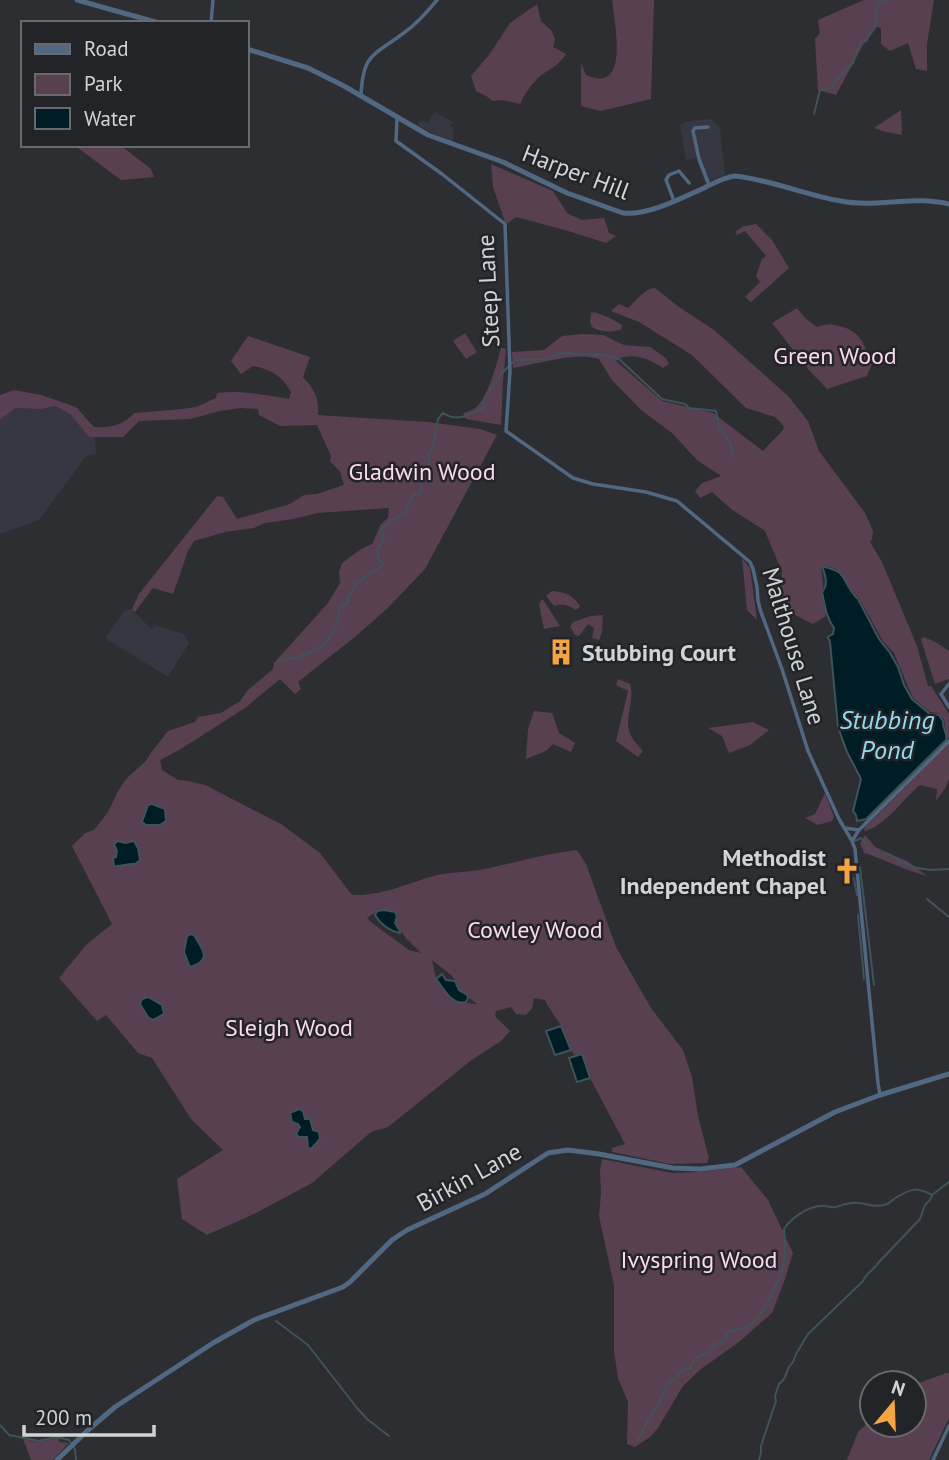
<svg xmlns="http://www.w3.org/2000/svg" width="949" height="1460" viewBox="0 0 949 1460" font-family="'PT Sans',sans-serif">
<style>
.built{fill:#363741}
.green{fill:#584050;fill-rule:evenodd}
.water{fill:#001c25;stroke:#3f535a;stroke-width:2}
.lines{fill:none;stroke-linecap:round;stroke-linejoin:round}
.stream{stroke:#3f535a;stroke-width:2}
.minor{stroke:#506881;stroke-width:3.5}
.tertiary{stroke:#506881;stroke-width:5}
.labels{text-anchor:middle;dominant-baseline:central;stroke-width:5;stroke-linejoin:round;paint-order:stroke}
.street-label{font-size:24px;fill:#d2d3d5;stroke:#232428}
.park-label{font-size:24px;fill:#fbd9ef;stroke:#232428}
.poi-label{font-size:24px;font-weight:bold;fill:#d2d3d5;stroke:#232428;text-anchor:start}
.water-label{font-size:26px;font-style:italic;fill:#91dbf3;stroke:#232428}
</style>
<rect width="100%" height="100%" fill="#2d2e32"/>
<path class="built" d="M435 112 453 122 450 126 454 128 453 143 418 126 420 121 428 123Z
M711 119 720 127 725 175 705 183 696 158 686 160 680 125 688 121Z
M55 406 70 414 89 437H95L96 454 86 456 39 520 0 534V420L15 408 41 409Z
M132 609 152 630 154 625 184 634 189 643 168 677 105 638 125 610Z"/>
<path class="green" d="M612 0H654L651 99 601 111 581 106V63L586 75C631 95 614 21 612 0Z
M864 0H934L927 44V71L916 69 908 43 890 51 881 44V28L877 27 863 45 836 95 818 90 815 39 820 33 818 20Z
M537 4 541 21 551 30 555 39 553 47 566 54C556 69 547 69 536 80 529 88 524 95 520 104L502 100 492 101 488 97 476 91 471 76 489 55 510 23Z
M901 110 902 135 882 131 874 128Z
M74 145H120L151 169 154 177 121 180Z
M491 164 553 191 567 213 582 220 604 218 609 233 616 236 606 243 565 230 516 217 508 223 505 222 493 187Z
M756 224 772 240 789 268 751 302 745 297 760 282 756 276 762 259 766 256 745 231 737 235 735 232 744 226Z
M655 288 679 307 714 330 788 396 808 421 819 451 865 513 873 531 872 540 870 542 882 562 917 646 928 686H931L949 714V738L947 739 944 719 938 713 930 712 913 698 894 653 883 641 859 598C841 583 849 568 821 565L823 586 822 591 826 616 813 624 785 610 781 594 782 572 765 531 731 509 712 492 700 498 695 491 702 483 721 476 697 460 672 433 641 410 612 380 599 359C572 352 540 364 513 368L512 352 544 350 562 336 583 334 603 335 624 345 650 347 666 358 669 364 663 368C650 359 629 351 616 361L662 401 713 413 763 451 783 430 784 426 775 417 746 408 692 355 639 322 611 311 619 304 628 308C636 301 644 289 655 288Z
M797 308 805 318 817 327C827 324 828 323 839 326 862 331 864 345 872 364L867 376 827 389 809 370 772 323Z
M594 312 608 317 622 325 621 330C610 332 602 333 592 327L590 322 591 313Z
M465 333 477 352 466 359 453 341Z
M248 336 310 357 303 377C315 390 319 398 318 415L428 422 480 429 497 435 425 569 389 607 356 636 298 682 301 689 295 694 280 679 245 708 181 749 160 760 162 770 178 780 188 781 205 785 281 824 320 853 352 895C384 896 407 883 437 875 451 872 466 872 480 870 513 863 544 854 577 850L586 864 616 947 651 1008 683 1050 692 1077 698 1116 709 1158 707 1163 670 1164 612 1152V1148L625 1144 590 1078 582 1055 575 1056C568 1046 567 1034 560 1024 555 1016 549 1009 545 1000L534 998 532 1008 526 1015 516 1014 511 1007 496 1011 495 1016 510 1031 501 1041 473 1059 388 1127 371 1132 312 1183 256 1213 207 1235 182 1219 177 1179 223 1150 191 1119 152 1058 138 1053 106 1015 97 1021 59 978 86 945 112 924 72 846 85 833 94 830 108 812 118 791 127 778 146 761 150 754 168 731 195 722 198 717 221 713 240 701 247 691 273 669 274 663 328 603 340 583 339 572 342 563 361 549 372 544 381 524 388 518 389 508 317 513 293 519 265 523 254 528 225 532 194 541 188 551 173 594 153 588 135 612 132 609 139 594 217 496 223 497 237 519 290 504 304 495 317 494 344 485 340 472 330 461 331 456 317 425 280 426 259 415 258 409 241 408 220 411 190 419 139 421 123 437H89L70 414 55 406 41 409 15 408 0 420V395L14 390 41 395 76 407 94 427C110 428 124 425 134 413L182 409 196 407 216 398 217 393C242 390 265 395 289 399L291 392C282 376 271 369 253 366L241 374 231 361ZM377 911 397 916 395 923 406 938 421 953 409 950 372 923 367 918ZM432 960 451 975 458 984 459 990 477 1004 454 1002 436 979Z
M501 348 506 349 503 381 501 425 466 419 463 413C467 412 470 411 474 409 487 401 497 363 501 348Z
M742 558 750 568 757 620 747 610Z
M552 591C565 592 573 595 580 606L579 608 575 610C569 604 561 604 554 606L546 596Z
M542 599 544 601 560 626 544 629 539 604Z
M603 615 602 632 599 640 592 638 594 628 588 624 579 636 575 635 570 627 573 622 591 616Z
M924 637 937 643 949 651V679L935 684 921 639Z
M618 679 630 684C635 699 625 715 629 731 631 738 638 746 643 751L638 757 616 741 628 691 616 685Z
M534 711 552 713 559 733 575 743 571 752 553 744 546 751 526 759 528 729Z
M753 722 769 730 750 745 729 753 722 736 708 728Z
M949 743V779L946 787 936 801 937 789 920 785C904 798 885 827 864 831L865 827Z
M825 793 834 817 832 821 818 825 805 818 815 814Z
M865 835 875 847 909 862 927 876C906 871 886 860 864 853L860 843Z
M602 1159 672 1173 699 1172 741 1167 768 1200 793 1253 784 1282 772 1313 739 1342 701 1369 683 1386 658 1428 650 1437 635 1447 627 1444 628 1402 618 1378 614 1351V1285L599 1216 601 1193 600 1169Z
M946 1373H949V1418L929 1460H847L858 1432 872 1419V1425H914V1385Z
M59 1438V1442L69 1443 53 1460H31L23 1439 38 1442Z"/>
<path class="water" d="M822 566C828 568 835 569 840 573 847 581 849 592 858 599L879 639 890 653 898 667 904 685 912 699 930 714 939 715 943 721C942 728 948 734 946 740L866 819 857 821 856 815 853 811 861 779 847 752 838 727 830 642 828 637 833 634 834 628C826 617 825 606 822 592 829 584 825 575 822 566Z
M152 804 165 809 166 821 160 825H146L142 822 148 805Z
M118 841 125 843 134 841 138 848 140 860 135 864C128 863 121 867 114 866L113 858 116 857 117 851 114 844Z
M384 910 395 912 397 916 395 923 400 931V933C390 931 381 925 375 915L377 911Z
M191 934 194 935C202 949 213 960 190 967L184 952 187 936Z
M442 974 446 980 455 981 459 990 467 995 468 998 466 1002C452 1006 445 990 436 979Z
M148 997 162 1005 164 1014 153 1020 148 1017 140 1004 142 999Z
M561 1026 571 1050 555 1055 546 1031Z
M582 1054 590 1078 577 1082 569 1058Z
M299 1109 303 1111 305 1119H310L313 1130 319 1132 320 1139 311 1149 308 1148 307 1137H299L296 1134 300 1127 298 1124 292 1122 290 1113Z"/>
<g class="lines">
<path class="stream" d="M814 114 820 90 832 88 833 84 853 63 860 43 866 41C869 36 874 29 875 25 879 13 870 6 886 0
M279 661C313 655 337 645 340 607L348 603V596L355 588 356 582 361 581 370 572 381 567 383 562 378 559C377 551 378 546 384 540L382 529 385 526 406 512 412 496 421 492 422 487 419 480 428 474 429 454 432 450 438 419 443 413C458 423 470 414 485 407L483 401 501 374 515 360 546 359 553 357 558 353 605 355 619 359 662 399 685 404 689 408 716 411 720 429 730 442 733 457
M855 841 861 838 867 845 871 853 887 854 912 867 930 870 949 869
M860 867 874 985
M854 878 857 895
M927 899 949 917
M858 915 864 979
M276 1321 308 1345 357 1408 367 1419 389 1436
M0 1425 9 1435 39 1441 57 1437 69 1440 75 1449 76 1460
M638 1440C645 1428 649 1414 659 1405L660 1398 666 1392 665 1388 668 1383 676 1379 683 1369 690 1368C696 1355 697 1358 709 1353 712 1345 718 1343 725 1340L727 1333 730 1331C737 1330 745 1328 751 1324 763 1318 781 1276 784 1262 785 1251 785 1240 784 1229 790 1219 807 1207 820 1206 825 1205 830 1208 836 1207 843 1205 849 1202 857 1203 866 1203 873 1208 884 1205 889 1204 892 1200 897 1197 913 1188 916 1187 932 1195
M759 1460 761 1453V1446L776 1401 775 1396 779 1384 784 1379 789 1367 793 1362 796 1354 808 1334 863 1281C866 1273 875 1269 879 1262L920 1219 925 1205 930 1200 932 1195 949 1182"/>
<path class="minor" d="M211 23 213 0
M361 95C363 55 372 56 401 35 416 25 426 13 437 0
M397 118 396 141 442 174 505 224 510 371 506 431 573 478 593 484 646 492 677 501 750 562 753 569 757 587 758 601 761 612 782 669 808 751 839 819 852 841 855 849 878 1083 880 1095
M708 127 695 128 693 131 699 159 709 185
M674 201 666 180 669 175 679 171 689 183
M949 684 941 694 949 707
M845 828 859 830
M852 841 859 830 949 741
M933 1460 949 1426"/>
<path class="tertiary" d="M77 0 159 23
M247 49 308 68 344 86 428 135 503 162 567 193 623 213C647 216 682 198 704 188 714 183 724 177 735 176 772 180 805 195 841 201 876 208 914 195 949 204
M57 1460 88 1430 115 1407 213 1343 254 1320 343 1287 350 1282 392 1240 407 1230 485 1194 548 1153 568 1150 599 1154 673 1168 700 1169 735 1165 835 1112 880 1095 949 1074"/>
</g>
<defs>
<g id="building-bare" transform="scale(2.1)"><path d="M-4-6H4V6H1V3H-1V6H-4ZM-2.5-4.3h1.7v1.8h-1.7ZM.8-4.3h1.7v1.8H.8ZM-2.5-1h1.7V.8h-1.7ZM.8-1h1.7V.8H.8Z" fill="#f4a443" stroke="#232428" stroke-width="2.5" paint-order="stroke"/></g>
<g id="church-bare" transform="scale(2.1)"><path d="M-1.2-6h2.4v3.5h3.3v2.4h-3.3V6h-2.4V-.1h-3.3v-2.4h3.3Z" fill="#f4a443" stroke="#232428" stroke-width="2.5" paint-order="stroke"/></g>
</defs>
<g fill-rule="evenodd">
<use href="#building-bare" x="561" y="652"/>
<use href="#church-bare" x="847" y="871"/>
</g>
<g class="labels">
<g class="street-label">
<text transform="translate(576 172) rotate(21)">Harper Hill</text>
<text transform="translate(488 291) rotate(-93)">Steep Lane</text>
<text transform="translate(794 646) rotate(73)">Malthouse Lane</text>
<text transform="translate(469 1177) rotate(-29)">Birkin Lane</text>
</g>
<g class="park-label">
<text x="835" y="355">Green Wood</text>
<text x="422" y="471">Gladwin Wood</text>
<text x="535" y="929">Cowley Wood</text>
<text x="289" y="1027">Sleigh Wood</text>
<text x="699" y="1259">Ivyspring Wood</text>
</g>
<g class="poi-label">
<text x="582" y="652">Stubbing Court</text>
<text x="826" y="857" text-anchor="end">Methodist<tspan x="826" dy="28">Independent Chapel</tspan></text>
</g>
<g class="water-label">
<text x="887" y="719">Stubbing<tspan x="887" dy="30">Pond</tspan></text>
</g>
</g>
<rect x="21" y="21" width="228" height="126" fill="#232428" stroke="#696a6d" stroke-width="2"/>
<rect x="35" y="44" width="35" height="10" fill="#506881" stroke="#696a6d" stroke-width="2"/>
<text x="84" y="56" font-size="21" fill="#d2d3d5">Road</text>
<rect x="35" y="74" width="35" height="21" fill="#584050" stroke="#696a6d" stroke-width="2"/>
<text x="84" y="91" font-size="21" fill="#d2d3d5">Park</text>
<rect x="35" y="108" width="35" height="21" fill="#001c25" stroke="#696a6d" stroke-width="2"/>
<text x="84" y="126" font-size="21" fill="#d2d3d5">Water</text>
<g transform="translate(893 1404) rotate(19)"><circle r="33" fill="#232428" stroke="#696a6d" stroke-width="2"/>
<path d="M0-5L12 26L0 18L-12 26Z" fill="#f4a443"/>
<text y="-10" font-size="19" font-weight="bold" text-anchor="middle" fill="#d2d3d5">N</text>
</g>
<path d="M24 1425v10h130v-10" fill="none" stroke="#d2d3d5" stroke-width="3.5"/>
<text x="35" y="1425" font-size="21" fill="#d2d3d5" stroke="#232428" stroke-width="5" paint-order="stroke">200 m</text>
</svg>
